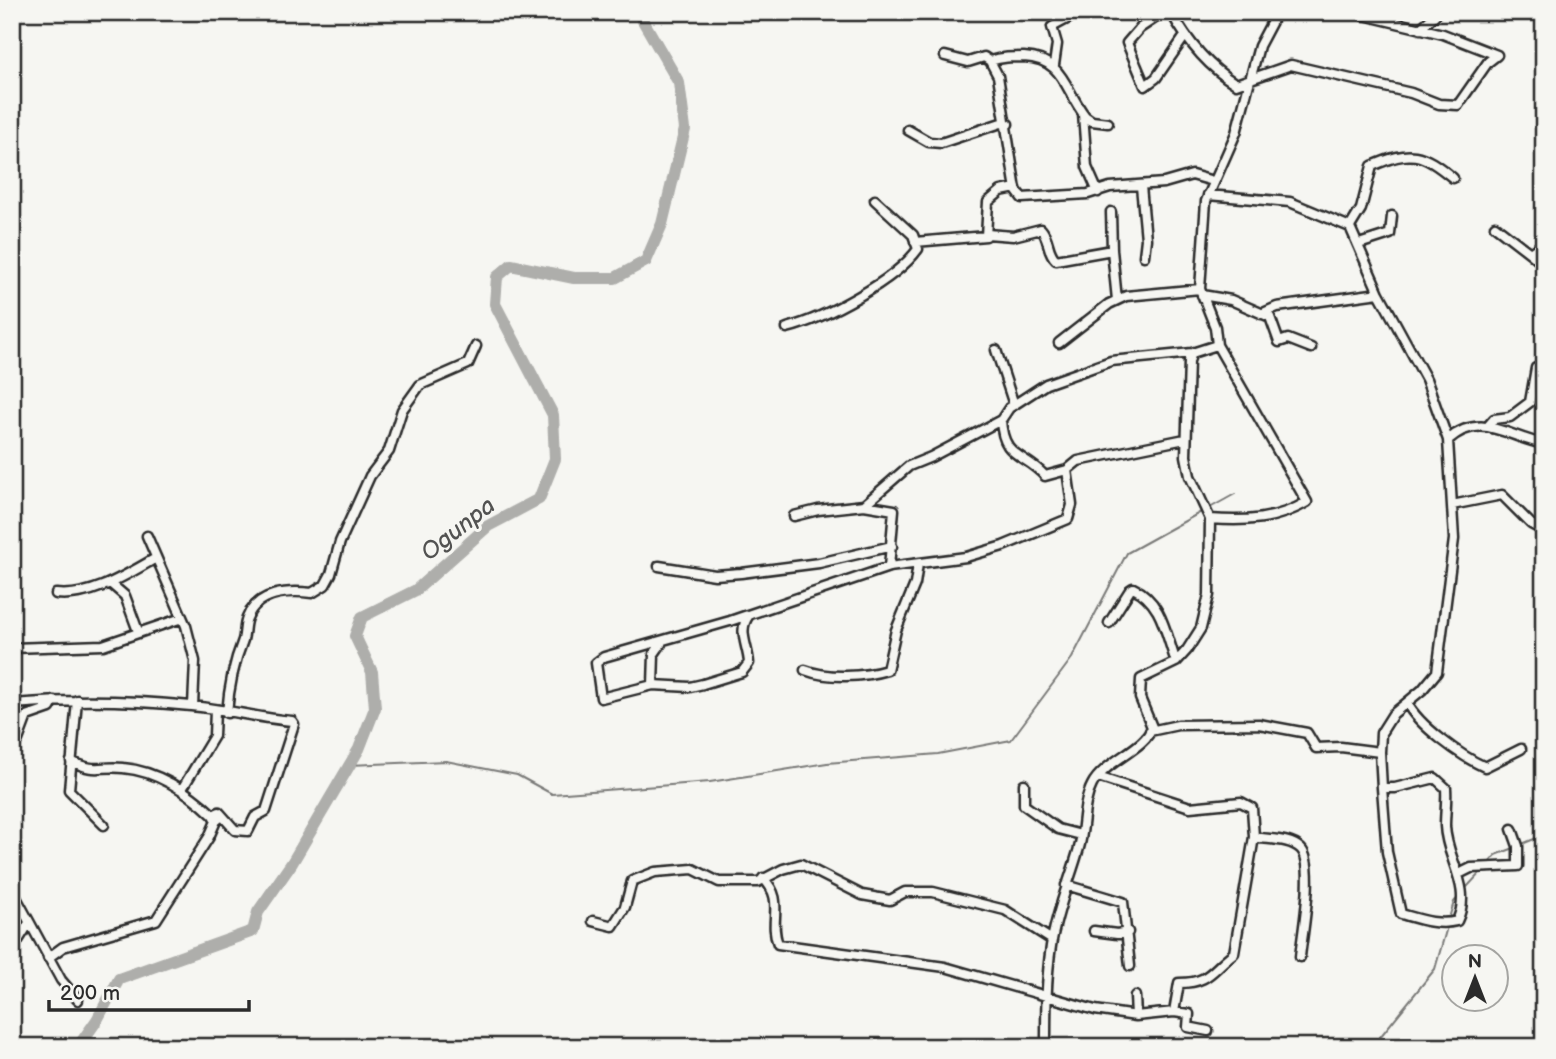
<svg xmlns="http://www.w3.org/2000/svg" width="1556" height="1059" viewBox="0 0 1556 1059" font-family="'Balsamiq Sans',sans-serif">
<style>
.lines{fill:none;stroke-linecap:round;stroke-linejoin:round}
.stream{stroke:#7a7a78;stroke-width:2}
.river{stroke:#aeaeab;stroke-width:12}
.minor-casing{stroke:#2b2b2b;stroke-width:13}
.highway-casing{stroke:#2b2b2b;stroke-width:18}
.minor{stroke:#f6f6f2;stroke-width:8}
.highway{stroke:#f6f6f2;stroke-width:12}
.labels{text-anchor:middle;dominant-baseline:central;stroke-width:6;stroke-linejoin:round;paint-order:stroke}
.water-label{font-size:24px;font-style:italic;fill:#525251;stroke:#f6f6f2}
</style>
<rect width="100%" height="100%" fill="#f6f6f2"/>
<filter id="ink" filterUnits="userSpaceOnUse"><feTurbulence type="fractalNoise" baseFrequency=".0143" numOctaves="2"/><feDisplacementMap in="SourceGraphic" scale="14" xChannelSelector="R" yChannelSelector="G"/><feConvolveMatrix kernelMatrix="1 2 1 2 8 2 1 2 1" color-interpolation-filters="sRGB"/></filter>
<g filter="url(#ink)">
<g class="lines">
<path class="stream" d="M642 15 653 12
M1208 509 1235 494
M349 765 446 761 517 775 552 794 710 782 827 763 938 754 1011 740 1072 658 1127 553 1203 511
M1522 844 1544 835
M1489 863 1496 855 1514 848
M1466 888 1481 872
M1449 918 1454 902 1460 895
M1372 1047 1435 969 1447 927"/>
<path class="river" d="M78 1047 97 1020 119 979 253 931 258 912 292 863 359 749 375 708 372 672 355 636 362 617 416 590 488 526 539 499 555 459 553 415 495 304 497 277 511 265 574 278H615L646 261 662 224 685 129 679 83 638 12"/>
<g class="minor-casing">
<path id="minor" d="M1164 12 1140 28 1127 43 1145 86 1156 78 1185 36
M1171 12C1187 41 1207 66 1236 84L1291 65 1411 93 1439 104 1458 105 1488 62 1497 55 1443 34 1351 12
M1420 29 1438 12
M945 56 968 62 984 57 990 61C1002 57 1012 57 1024 57 1064 59 1064 89 1085 116L1092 121 1108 123
M990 61 998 76 1016 190 1022 198 1088 194 1110 187 1164 183 1192 175 1213 181
M1054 65 1057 44 1052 27 1080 12
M1083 114 1087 167 1098 192
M908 130 929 142 941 143 1001 123 1008 124
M1141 186 1146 239 1144 256
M1208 195 1290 202 1350 227 1379 293 1426 379 1448 440C1481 411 1507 437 1544 444
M1495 226 1530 253 1544 243
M1350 227 1361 209 1372 166C1411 149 1421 152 1453 178
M987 234 1013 236 1041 229C1050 239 1046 250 1056 260L1112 250 1111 212
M915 242 986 236 988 202 1001 191 1016 188
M1359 244 1390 234 1392 216
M1112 250 1117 300
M1530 253 1544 265
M1202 295 1231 300 1270 317 1279 342 1288 339 1311 348
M1261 314 1277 307 1379 293
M787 328C825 318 895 281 918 249L913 235 875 200
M1059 343 1109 304 1126 296 1200 289
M996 350 1014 405
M1001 420C1003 459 1023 452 1045 476L1067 470
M1488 426 1494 419 1510 417 1530 402 1536 368 1544 366
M1452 505 1502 495 1531 524 1544 531
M794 516 818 510 864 505 909 466 931 457 1001 420 1009 408 1046 384 1111 361 1192 353
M1210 519C1245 522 1277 520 1307 502L1217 345
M147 536 186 626 195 661 193 706
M659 566 715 575 741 573 819 563 892 546
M889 567 966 557 1003 546 1068 519 1072 505 1067 470 1078 461 1185 439
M110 583 125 596 138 631
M56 594C91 598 126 575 156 558
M749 615C737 631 748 645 749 663L742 672 703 684 690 687 653 685 601 698 596 663 604 657 730 621 889 567 894 510 864 505
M1109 623 1130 590 1133 588C1162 601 1166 635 1176 662
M12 648 103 645 182 618
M805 670C828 679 864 677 887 670L896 630 915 584 918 564
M653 685 654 654 661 644
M77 700 69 790 104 825
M1407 703C1418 725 1462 757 1485 767L1521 749
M12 704C72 699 131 700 191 706 225 709 258 718 292 721L294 724 266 811 255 817 248 831 235 830 219 812 213 815 216 821 221 817
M227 713C229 686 233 665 243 640 245 633 244 625 247 618 257 592 288 590 312 593L325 585 331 574 340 542 370 476 389 451 402 410 420 385 468 364 476 346
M1150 731 1178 725 1259 724 1307 733 1316 748 1341 747 1380 752 1381 733 1393 714 1422 690 1437 672 1454 539 1448 440
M12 746 18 740 27 716 50 708 54 701
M1380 752 1382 788H1395L1435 778 1446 788C1447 801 1445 813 1445 826 1446 859 1473 887 1457 921 1438 926 1419 919 1401 914L1387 852 1382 788
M71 761C97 774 100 765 123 768 157 771 189 792 213 815
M1098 777 1190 807 1241 802 1252 808 1254 837C1268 840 1290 838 1301 849 1316 864 1302 935 1300 957
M1024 784V805L1058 829 1081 835
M182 789 214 736 215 710
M1459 874 1471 868 1518 866V846L1512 829
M763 878C786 901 768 919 778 944L945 967 1095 1010 1136 1016 1174 1012 1189 1014 1188 1027 1208 1031
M1066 885 1123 902 1130 966
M12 890 61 980 78 1000
M593 921 613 926 625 907 632 881 655 872 693 869 719 882H758L783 869 801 864 862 895 890 900 905 892H933L1005 910 1052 940
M1094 931 1117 934 1128 932
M12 950 29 923
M48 958 63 947 156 920 209 837 216 821
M1135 996 1136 1016
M1174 1012 1179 983C1210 983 1211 970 1234 953L1254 837
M1046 1047C1046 1012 1046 980 1051 946 1056 912 1070 880 1079 848 1085 828 1082 804 1092 785 1104 761 1146 749 1152 727L1140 698 1141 679 1176 662 1187 650 1201 628 1209 595 1210 519 1190 476 1186 456 1189 361 1192 353 1217 345 1215 327 1200 289 1206 201 1236 133 1259 46 1277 12"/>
</g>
<g class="highway-casing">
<path id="highway" d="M12 20 13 12"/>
</g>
<use href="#minor" class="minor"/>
<use href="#highway" class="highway"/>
</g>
</g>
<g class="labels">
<g class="water-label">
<text transform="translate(458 529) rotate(-38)">Ogunpa</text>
</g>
</g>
<rect width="1556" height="1059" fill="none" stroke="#f6f6f2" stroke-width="42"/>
<rect x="21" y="21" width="1514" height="1017" fill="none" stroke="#2b2b2b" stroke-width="2.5" filter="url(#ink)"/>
<g transform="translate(1475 978)"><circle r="33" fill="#f6f6f2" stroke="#a5a5a2" stroke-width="2"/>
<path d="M0-5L12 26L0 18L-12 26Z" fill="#2b2b2b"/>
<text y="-10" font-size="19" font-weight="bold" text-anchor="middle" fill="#2b2b2b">N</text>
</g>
<path d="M49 1000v10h200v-10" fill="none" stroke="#2b2b2b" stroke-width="3.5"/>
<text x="60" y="1000" font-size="21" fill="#2b2b2b" stroke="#f6f6f2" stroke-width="5" paint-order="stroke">200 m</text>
</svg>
